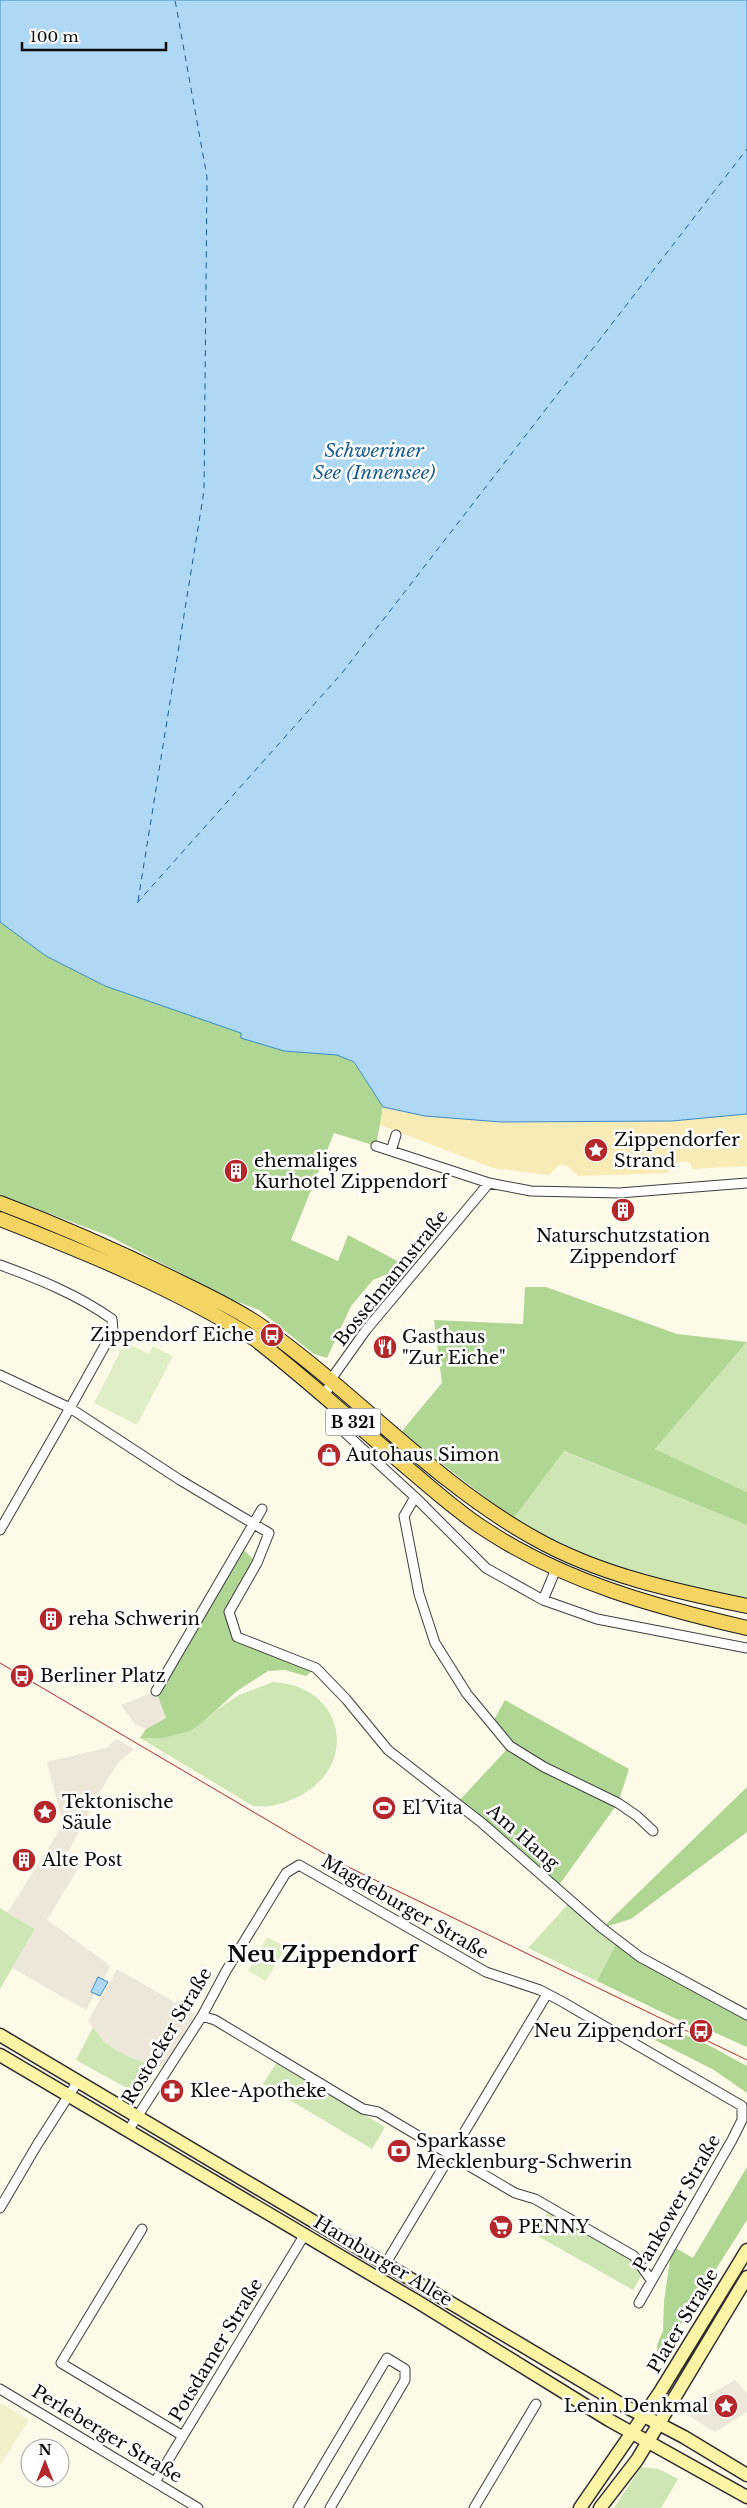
<svg xmlns="http://www.w3.org/2000/svg" width="747" height="2508" viewBox="0 0 747 2508" font-family="'Libre Baskerville',serif">
<style>
.farmland{fill:#f2f0ca}
.green{fill:#cde6b4}
.forest{fill:#b0d694}
.sand{fill:#f8ebb6}
.pitch{fill:#dfeec5}
.plaza{fill:#ece7d9}
.water{fill:#afd8f4;stroke:#388cc8}
.lines{fill:none;stroke-linecap:round;stroke-linejoin:round}
.ferry{stroke:#195d96;stroke-width:1;stroke-dasharray:6 5;stroke-linecap:butt}
.street-casing{stroke:#3d3d3d;stroke-width:11}
.secondary-casing{stroke:#2c2c2c;stroke-width:15}
.primary-casing{stroke:#1b1b1b;stroke-width:16}
.street{stroke:#fff;stroke-width:9}
.secondary{stroke:#fcf4a5;stroke-width:12}
.primary{stroke:#f4d462;stroke-width:14}
.tram{stroke:#b4282c;stroke-width:1}
.labels{text-anchor:middle;dominant-baseline:central;stroke-width:5;stroke-linejoin:round;paint-order:stroke}
.shield{fill:#fff;stroke:#545454;stroke-width:1}
.shield-label{font-size:16px;font-weight:bold;fill:#0a0a0a}
.poi-label{font-size:18px;fill:#0a0a0a;stroke:#fff;text-anchor:start}
.street-label{font-size:18px;fill:#0a0a0a;stroke:#fff}
.water-label{font-size:19px;font-style:italic;fill:#195d96;stroke:#fff}
.district-label{font-size:22px;font-weight:bold;fill:#0a0a0a;stroke:#fff}
</style>
<rect width="100%" height="100%" fill="#fefae8"/>
<path class="farmland" d="M0 2403 29 2420 0 2465Z"/>
<path class="green" d="M747 1342V1492L655 1449Z
M563 1451 747 1525V1600C685 1586 622 1574 564 1546 546 1538 530 1528 513 1519Z
M273 1682C348 1686 360 1771 293 1799 279 1805 269 1808 253 1806L140 1738H162L203 1722 218 1709 239 1695Z
M571 1901 618 1940 597 1981 528 1948Z
M0 1908 35 1929 0 1989Z
M93 2027C112 2053 128 2057 159 2064L141 2096 76 2060Z
M277 2062 385 2127 372 2149 263 2084Z
M550 2208 648 2264 633 2290 534 2234Z
M641 2467 659 2469 678 2479 661 2508H614Z"/>
<path class="forest" d="M0 922 46 956 105 986 241 1033V1038L284 1051 338 1055 354 1063 383 1107 376 1146 334 1133 291 1240 338 1261 348 1235 407 1266 373 1280 351 1306 327 1358 314 1354 259 1310 230 1299 109 1236 0 1195Z
M525 1287H546L677 1334 747 1342 655 1449 747 1492V1525L564 1451 513 1519 401 1432 442 1383 434 1320 523 1324Z
M240 1546 257 1563 229 1612 237 1637 316 1668 306 1676 285 1670 268 1671 237 1691 203 1722 190 1731 162 1738H140L146 1729 165 1718 156 1691Z
M505 1700 629 1769 618 1803 557 1888 457 1803 510 1746 491 1725Z
M747 1787V1832L631 1919 602 1928Z
M618 1940 747 2015V2047L698 2025 697 2029 597 1981Z
M657 2029C687 2030 720 2052 747 2066V2093L714 2070 651 2038Z
M747 2167V2220L658 2361 657 2345 663 2331 664 2301 672 2246 693 2258Z"/>
<path class="sand" d="M383 1107 425 1116 501 1122 672 1121 747 1114V1166L693 1169 690 1163C679 1159 673 1163 668 1173L578 1176 566 1165H559L549 1175 493 1168 380 1125Z"/>
<path class="pitch" d="M125 1342 149 1354 153 1346 173 1356 137 1425 94 1403Z
M267 1937 286 1947 266 1981 248 1971Z"/>
<path class="plaza" d="M156 1691 166 1718 146 1729 135 1724 121 1705Z
M116 1739 134 1749 119 1762 108 1778 68 1852 82 1862 47 1920 111 1966 86 2010 12 1968 35 1929 7 1913 63 1825 47 1762 106 1748Z
M117 1969 195 2014 165 2068 131 2058 105 2043 88 2021Z
M735 2380 747 2393V2412L715 2432 681 2411Z"/>
<path class="water" d="M0 0H747V1114L672 1121 501 1122 425 1116 383 1107 354 1062 337 1055 284 1051 241 1038V1033L105 986 46 956 0 922Z
M98 1977 108 1982 100 1996 91 1992Z"/>
<g class="lines">
<path class="ferry" d="M138 901 204 491 207 177 175 0
M137 903 342 673 747 149"/>
<g class="street-casing">
<path id="street" d="M376 1146 489 1183 531 1191 619 1193 747 1183
M391 1151 396 1135
M0 1265C39 1279 78 1295 112 1319L113 1331 70 1408 0 1375
M324 1398 334 1375 366 1330 489 1183
M342 1430 415 1497 486 1568 543 1600 597 1619 747 1648
M415 1497 404 1516 419 1594 435 1643 467 1694 510 1746 544 1767 618 1803 637 1816 653 1831
M0 1530 70 1408 180 1480 269 1533 257 1563 229 1612 237 1637 316 1668 346 1699 388 1750 482 1823 602 1928 640 1957 747 2015
M543 1600 556 1569
M156 1691 262 1509
M202 2016 215 2020 363 2109 378 2112 515 2193 535 2199 634 2256 651 2280
M128 2131 202 2016 226 1971 286 1873 299 1865 486 1972 540 1990 561 2001 742 2106V2120L732 2140 639 2303
M0 2208 37 2145 78 2081
M142 2229 61 2363 183 2436
M377 2278 547 1994
M0 2389 198 2508
M155 2482 305 2234
M298 2508 387 2358 405 2369V2380L330 2508
M474 2508 536 2404"/>
</g>
<g class="secondary-casing">
<path id="secondary" d="M0 2035 619 2403 684 2437 747 2475
M0 2055 418 2302 609 2420 747 2497
M580 2508 660 2392 747 2250
M600 2508 637 2460 747 2277"/>
</g>
<g class="primary-casing">
<path id="primary" d="M0 1203C61 1226 120 1252 178 1281 206 1295 235 1308 261 1326 355 1392 433 1482 534 1538 599 1575 675 1591 747 1606
M0 1219C87 1253 176 1289 255 1339 309 1381 359 1427 411 1471 436 1492 459 1513 486 1530 565 1582 656 1607 747 1628"/>
</g>
<use href="#street" class="street"/>
<use href="#secondary" class="secondary"/>
<use href="#primary" class="primary"/>
<path class="tram" d="M0 1663 342 1864 747 2060"/>
</g>
<defs>
<g id="sight-disc" transform="scale(1.25)"><circle r="9.5" fill="#b4282c" stroke="#fff"/><path d="M0-6L1.8-2.2L6-1.7L2.9 1.2L3.7 5.4L0 3.3L-3.7 5.4L-2.9 1.2L-6-1.7L-1.8-2.2Z" fill="#fff"/></g>
<g id="building-disc" transform="scale(1.25)"><circle r="9.5" fill="#b4282c" stroke="#fff"/><path d="M-4-6H4V6H1V3H-1V6H-4ZM-2.5-4.3h1.7v1.8h-1.7ZM.8-4.3h1.7v1.8H.8ZM-2.5-1h1.7V.8h-1.7ZM.8-1h1.7V.8H.8Z" fill="#fff"/></g>
<g id="bus-disc" transform="scale(1.25)"><circle r="9.5" fill="#b4282c" stroke="#fff"/><path d="M-5-6H5V4H4V6H2V4H-2V6H-4V4H-5ZM-3.5-4V0h7V-4ZM-3.5 1.2v1.5H-2V1.2ZM2 1.2v1.5H3.5V1.2Z" fill="#fff"/></g>
<g id="restaurant-disc" transform="scale(1.25)"><circle r="9.5" fill="#b4282c" stroke="#fff"/><path d="M-5-6h1v4h1v-4h1v4h1v-4h1v5L-1.5 .5V6h-2V.5L-5-1ZM5-6V6H3V1.5H1.5Q1.5-4 5-6Z" fill="#fff"/></g>
<g id="shop-disc" transform="scale(1.25)"><circle r="9.5" fill="#b4282c" stroke="#fff"/><path d="M-5-2.5h2.3a2.7 3.5 0 0 1 5.4 0H5L5.5 6h-11ZM-1.5-2.5h3a1.5 2.3 0 0 0-3 0Z" fill="#fff"/></g>
<g id="stadium-disc" transform="scale(1.25)"><circle r="9.5" fill="#b4282c" stroke="#fff"/><path d="M0-5a6.5 5 0 1 0 0 10a6.5 5 0 1 0 0-10ZM-3.5-1.8h7v3.6h-7Z" fill="#fff"/></g>
<g id="pharmacy-disc" transform="scale(1.25)"><circle r="9.5" fill="#b4282c" stroke="#fff"/><path d="M-2-6h4v4h4v4h-4v4h-4v-4h-4v-4h4Z" fill="#fff"/></g>
<g id="bank-disc" transform="scale(1.25)"><circle r="9.5" fill="#b4282c" stroke="#fff"/><path d="M-6-4H6V4H-6ZM0-2.3a2.3 2.3 0 1 0 0 4.6a2.3 2.3 0 1 0 0-4.6Z" fill="#fff"/></g>
<g id="supermarket-disc" transform="scale(1.25)"><circle r="9.5" fill="#b4282c" stroke="#fff"/><path d="M-6-5.5h2.5l.6 2H6L4.5 2H-2.5L-4.4-4H-6ZM-1.5 3.2a1.3 1.3 0 1 0 .1 0ZM3 3.2a1.3 1.3 0 1 0 .1 0Z" fill="#fff"/></g>
</defs>
<g fill-rule="evenodd">
<use href="#sight-disc" x="596" y="1150"/>
<use href="#building-disc" x="236" y="1171"/>
<use href="#building-disc" x="623" y="1210"/>
<use href="#bus-disc" x="272" y="1335"/>
<use href="#restaurant-disc" x="385" y="1347"/>
<use href="#shop-disc" x="329" y="1455"/>
<use href="#building-disc" x="51" y="1619"/>
<use href="#bus-disc" x="22" y="1676"/>
<use href="#stadium-disc" x="384" y="1808"/>
<use href="#sight-disc" x="45" y="1812"/>
<use href="#building-disc" x="24" y="1860"/>
<use href="#bus-disc" x="701" y="2031"/>
<use href="#pharmacy-disc" x="172" y="2091"/>
<use href="#bank-disc" x="399" y="2151"/>
<use href="#supermarket-disc" x="501" y="2227"/>
<use href="#sight-disc" x="726" y="2406"/>
</g>
<g class="labels">
<rect class="shield" x="325.5" y="1408.5" width="55" height="27" rx="4"/>
<g class="shield-label">
<text x="353" y="1422">B 321</text>
</g>
<g class="poi-label">
<text x="614" y="1140">Zippendorfer<tspan x="614" dy="21">Strand</tspan></text>
<text x="254" y="1161">ehemaliges<tspan x="254" dy="21">Kurhotel Zippendorf</tspan></text>
<text x="623" y="1236" text-anchor="middle">Naturschutzstation<tspan x="623" dy="21">Zippendorf</tspan></text>
<text x="254" y="1335" text-anchor="end">Zippendorf Eiche</text>
<text x="402" y="1337">Gasthaus<tspan x="402" dy="21">"Zur Eiche"</tspan></text>
<text x="346" y="1455">Autohaus Simon</text>
<text x="68" y="1619">reha Schwerin</text>
<text x="40" y="1676">Berliner Platz</text>
<text x="62" y="1802">Tektonische<tspan x="62" dy="21">Säule</tspan></text>
<text x="402" y="1808">El´Vita</text>
<text x="42" y="1860">Alte Post</text>
<text x="684" y="2031" text-anchor="end">Neu Zippendorf</text>
<text x="190" y="2091">Klee-Apotheke</text>
<text x="416" y="2141">Sparkasse<tspan x="416" dy="21">Mecklenburg-Schwerin</tspan></text>
<text x="518" y="2227">PENNY</text>
<text x="708" y="2406" text-anchor="end">Lenin Denkmal</text>
</g>
<g class="street-label">
<text transform="translate(391 1278) rotate(-51)">Bosselmannstraße</text>
<text transform="translate(523 1837) rotate(41)">Am Hang</text>
<text transform="translate(405 1907) rotate(30)">Magdeburger Straße</text>
<text transform="translate(167 2036) rotate(-59)">Rostocker Straße</text>
<text transform="translate(677 2203) rotate(-60)">Pankower Straße</text>
<text transform="translate(383 2261) rotate(31)">Hamburger Allee</text>
<text transform="translate(683 2321) rotate(-59)">Plater Straße</text>
<text transform="translate(216 2350) rotate(-59)">Potsdamer Straße</text>
<text transform="translate(107 2434) rotate(31)">Perleberger Straße</text>
</g>
<g class="water-label">
<text x="374" y="450">Schweriner<tspan x="374" dy="22">See (Innensee)</tspan></text>
</g>
<g class="district-label">
<text x="322" y="1954">Neu Zippendorf</text>
</g>
</g>
<g transform="translate(45 2463)"><circle r="24" fill="#ffffff" stroke="#9d9d9d"/>
<path d="M0-4L9 19L0 12L-9 19Z" fill="#b4282c"/>
<text y="-8" font-size="14" font-weight="bold" text-anchor="middle" fill="#0a0a0a">N</text>
</g>
<path d="M22 42v8h144v-8" fill="none" stroke="#0a0a0a" stroke-width="2.5"/>
<text x="30" y="42" font-size="15" fill="#0a0a0a" stroke="#ffffff" stroke-width="4" paint-order="stroke">100 m</text>
</svg>
